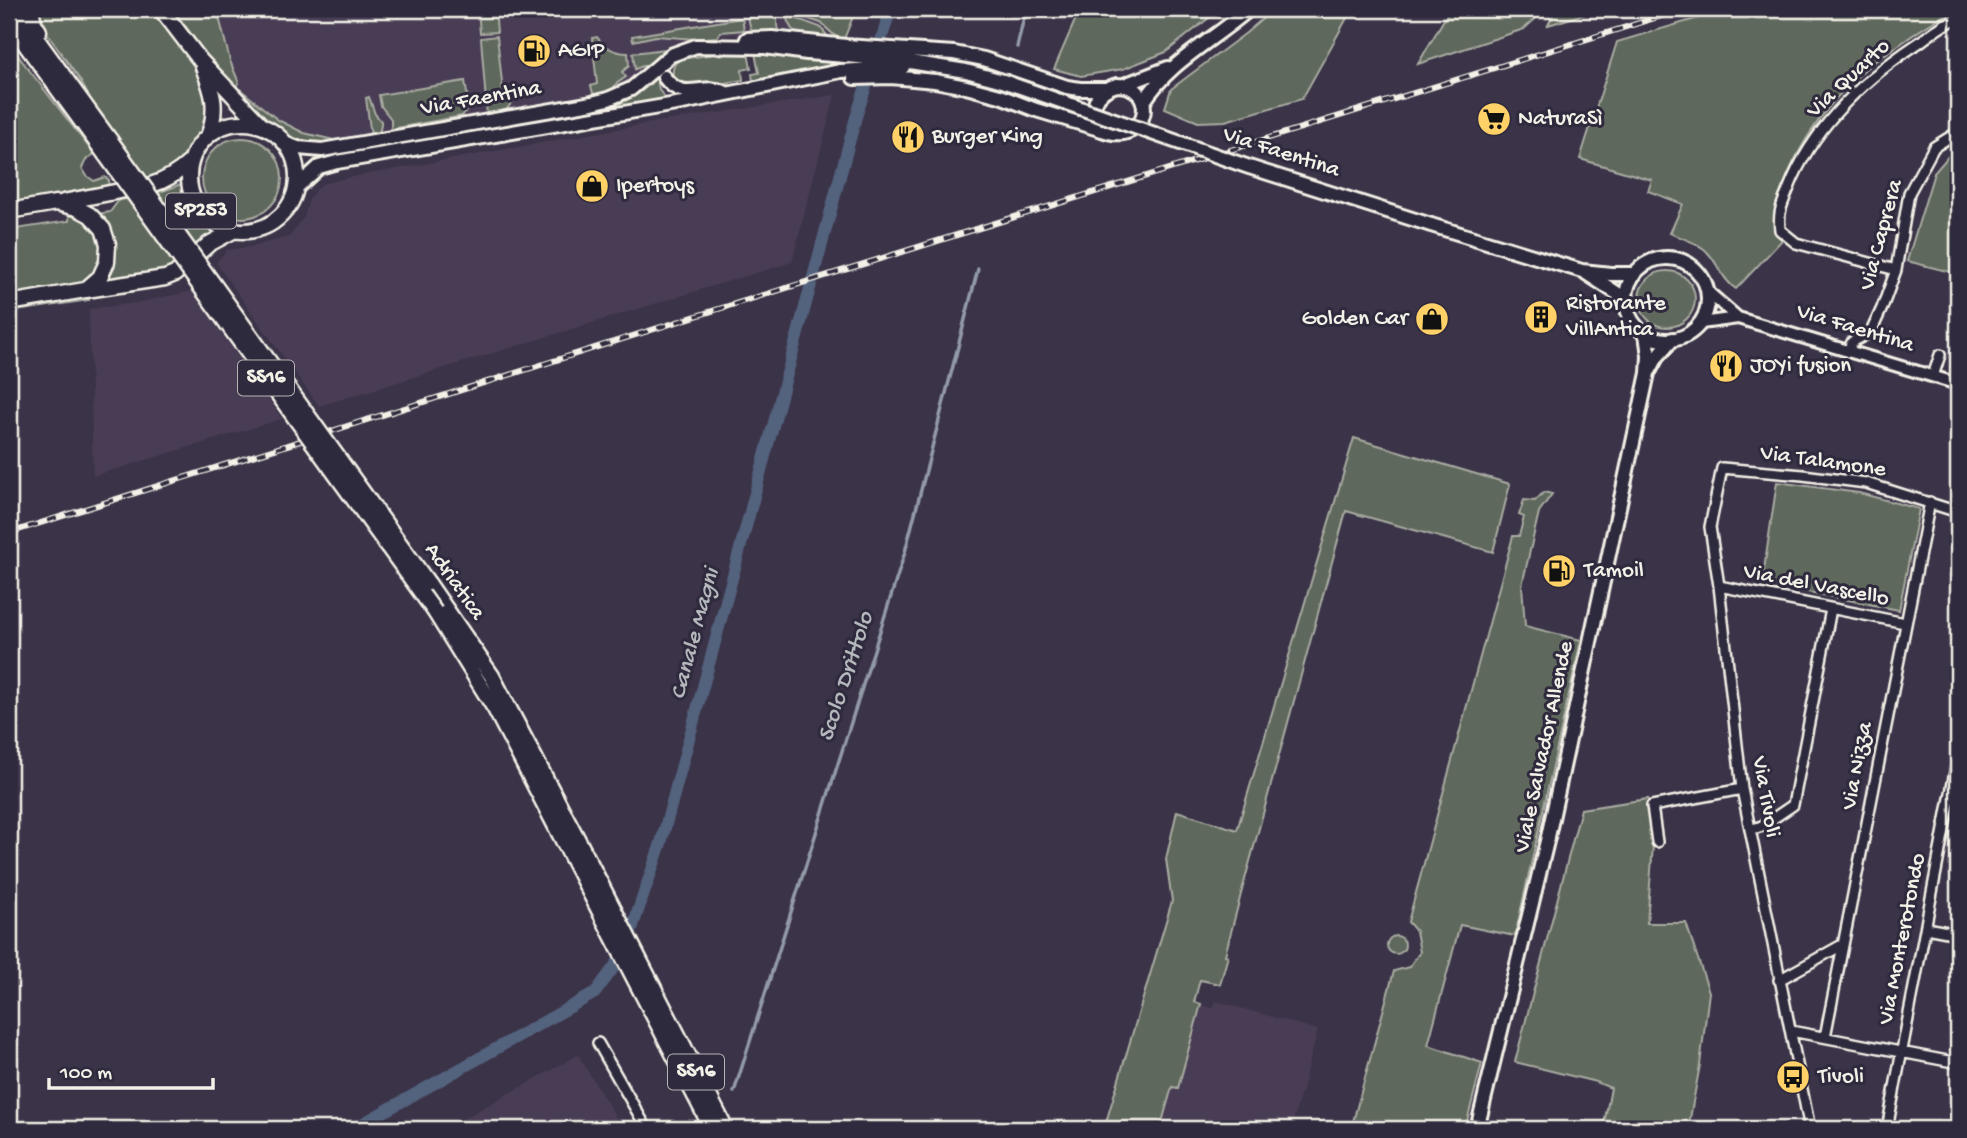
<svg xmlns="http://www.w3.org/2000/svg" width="1967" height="1138" viewBox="0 0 1967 1138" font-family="'Gochi Hand',sans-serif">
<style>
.built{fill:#493e55}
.green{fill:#5e675b;stroke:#a9aca2;stroke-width:2}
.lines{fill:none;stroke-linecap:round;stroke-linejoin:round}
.stream{stroke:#939ba8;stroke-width:3.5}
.canal{stroke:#53627d;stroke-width:12}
.minor-casing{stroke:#f4f1e8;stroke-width:14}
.tertiary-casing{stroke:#f4f1e8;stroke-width:16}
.secondary-casing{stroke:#f4f1e8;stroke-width:18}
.primary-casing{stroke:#f4f1e8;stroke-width:19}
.trunk-casing{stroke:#f4f1e8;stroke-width:19}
.minor{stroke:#2f2a3d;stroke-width:9}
.tertiary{stroke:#2f2a3d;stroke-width:10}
.secondary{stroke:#2f2a3d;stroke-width:12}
.primary{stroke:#2f2a3d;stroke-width:14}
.trunk{stroke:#2f2a3d;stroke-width:14}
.rail-casing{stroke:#f4f1e8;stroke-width:6}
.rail{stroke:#2f2a3d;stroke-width:3.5;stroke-dasharray:10;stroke-linecap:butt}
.secondary-bridge-casing{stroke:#f4f1e8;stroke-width:18;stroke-linecap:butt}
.trunk-bridge-casing{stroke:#f4f1e8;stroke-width:19;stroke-linecap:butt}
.secondary-bridge{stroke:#2f2a3d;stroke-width:12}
.trunk-bridge{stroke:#2f2a3d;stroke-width:14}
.labels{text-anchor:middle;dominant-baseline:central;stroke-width:6;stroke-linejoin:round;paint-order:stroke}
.shield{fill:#2f2a3d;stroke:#b9b5b5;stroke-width:2}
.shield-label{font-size:21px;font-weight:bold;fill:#f4f1e8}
.poi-label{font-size:23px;fill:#f4f1e8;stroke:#2f2a3d;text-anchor:start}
.street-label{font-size:23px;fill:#f4f1e8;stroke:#2f2a3d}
.water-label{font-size:24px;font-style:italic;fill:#b4b8bd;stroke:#2f2a3d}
</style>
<rect width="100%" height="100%" fill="#3b3348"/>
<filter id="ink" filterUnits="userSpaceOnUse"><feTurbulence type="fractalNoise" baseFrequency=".0143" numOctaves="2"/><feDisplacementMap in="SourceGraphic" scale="14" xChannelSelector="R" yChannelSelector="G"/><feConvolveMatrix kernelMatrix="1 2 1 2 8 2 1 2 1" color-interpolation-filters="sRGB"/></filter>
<g filter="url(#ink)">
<path class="built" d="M217 9H857L844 43 801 37 732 35 672 47 634 81 594 99 338 141 304 133 278 120 236 86 239 83 230 61Z
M835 95 792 262 319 406 216 263 227 250 250 247 289 237 304 217 310 197 322 184 347 178 651 123Z
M192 291 282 419 93 476 89 309 136 303Z
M1216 1001 1318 1030 1291 1129H1160L1194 1003 1213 1008Z
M578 1055 623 1129H445Z"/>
<path class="green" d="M35 9H155L197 68 209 102 207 123 194 140 183 162 149 182 96 110 80 80 43 28Z
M173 9H217L230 61 239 83 236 86 278 120 304 133 338 141 312 144H305L297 141 261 116 229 86Z
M478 9H495L497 32 480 33Z
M790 9H856L844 39 835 36 821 23 787 12Z
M1080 9H1220L1166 52 1123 69 1081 76 1054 69Z
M1274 9H1352L1302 99 1225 121 1198 122 1165 108 1171 89 1246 33Z
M1450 9H1541L1536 18 1524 29 1418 64Z
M1556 9H1601L1548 25Z
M1729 9H1958C1937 18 1918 31 1899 45 1887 53 1874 61 1864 70 1829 102 1801 140 1784 184 1775 205 1768 219 1783 239L1736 289C1723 280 1719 266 1709 254 1700 243 1683 239 1670 233L1683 204 1648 191 1652 180 1580 159 1617 42Z
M777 13V26L780 35 756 33 751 30 748 17Z
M786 15 820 27 832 41C810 38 792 42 786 15Z
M742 18 744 30 721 32 717 37 695 39 656 36 633 41 632 36Z
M497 36 504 101H511C509 113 498 114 487 115L481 38Z
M597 37C605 48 615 53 628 53L629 66 622 72 626 77 616 84 612 90 598 96 593 93 591 86 597 84 592 38Z
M9 44 94 154 86 160 82 168 87 176 94 181 105 177 109 180 108 185 94 190 9 203Z
M666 49 655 58 650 66H643L635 69 633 53Z
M723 53H748L751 68 742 70 743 80 686 89 673 79C672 69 673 64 680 59Z
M755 53 863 62 864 64 814 69 753 81 752 74 759 73Z
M657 77 659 90 666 99 610 108C629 100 643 92 657 77Z
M465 81 469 107 462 116 391 129V119L381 106 379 95Z
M369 97 375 114 381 121C381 129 380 135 371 136L366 98Z
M202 178a40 40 0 1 1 80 0a40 40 0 1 1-80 0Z
M1958 145V274L1907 261 1934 173Z
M183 183C187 206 195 220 216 231L170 269 160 272 103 280C124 252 113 239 97 214L110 212 119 200C142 197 162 193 183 183Z
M69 215C107 223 115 265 80 284L9 296V230L69 221Z
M1639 299a28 28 0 1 1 56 0a28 28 0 1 1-56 0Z
M88 297 89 300 9 312V309Z
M1354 438 1510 484 1493 552 1346 511 1241 894 1225 955 1228 956 1220 984 1200 980 1194 1002 1201 1004 1178 1088 1172 1087 1160 1129H1104L1172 901 1166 859 1177 811 1237 830Z
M1777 482 1859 493 1919 509 1899 610 1762 583Z
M1544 492 1552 494 1539 512 1522 585 1525 626 1581 640 1515 936 1460 925 1428 1045 1482 1063 1465 1129H1351L1394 971 1409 967 1420 952 1416 931 1408 922 1513 536H1519L1524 517 1519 515 1524 500 1535 501Z
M1648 799 1653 845 1647 923H1686L1709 992 1700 1065 1688 1129H1603L1611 1088 1596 1082 1515 1062 1581 809Z
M1387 945a9 9 0 1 1 18 0a9 9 0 1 1-18 0Z"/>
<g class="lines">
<path class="stream" d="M1017 47 1024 17 1028 9
M734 1092 905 552 978 269"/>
<path class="canal" d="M353 1129 595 993 623 955 661 843 856 117 891 9"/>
<g class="minor-casing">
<path id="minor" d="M1896 270 1796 243 1780 230C1778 211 1782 205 1789 188 1813 127 1863 80 1917 44 1931 34 1942 24 1958 18
M1848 352 1852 342 1871 332 1882 308 1896 270 1909 193 1934 147 1958 132
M1933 376 1940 355
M1719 586 1905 623
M1750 830 1762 826 1793 805 1831 609
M1657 842 1652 806 1742 789
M1926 928 1958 934
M1779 980 1842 945
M1791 1031 1958 1063
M1825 1037 1930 502
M598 1043 647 1129
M1810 1129 1742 789 1719 586 1710 527 1722 468 1803 475 1866 483 1958 512
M1887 1129 1958 756"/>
</g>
<g class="tertiary-casing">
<path id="tertiary" d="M1708 292 1738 318
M1701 323 1738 318 1958 384"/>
</g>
<g class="secondary-casing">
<path id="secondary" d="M747 39 772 38 846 46 954 53 984 59 1067 87 1080 89H1105
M664 77C684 104 701 82 724 92
M854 78 891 77 935 81 966 87 1000 96 1036 110 1102 130
M1117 85C1159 85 1150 148 1102 130 1087 112 1094 91 1117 85Z
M1124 85 1168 68
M1143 103C1168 62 1214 40 1249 9
M285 143 298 148 322 150 592 103 608 99 631 89 671 55 696 46 765 47 807 53 897 60 966 71 1003 81
M296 188 319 167 337 162 682 103 841 71 903 67
M1431 225 1582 271 1611 274H1635
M1626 299a41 41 0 1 1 82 0a41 41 0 1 1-82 0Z
M1586 273 1626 299
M1650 370 1657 357 1673 339
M1477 1129 1548 837 1648 373 1649 356 1646 334"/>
</g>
<g class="primary-casing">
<path id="primary" d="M189 177a54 54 0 1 1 108 0a54 54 0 1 1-108 0Z
M63 202 151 185C167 180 178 173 190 162
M9 211 56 203 77 208 90 215 103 229 108 244 107 262 100 277 85 290 9 303
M86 290 165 278 175 274 209 244 233 231"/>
</g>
<g class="trunk-casing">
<path id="trunk" d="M15 9 110 140
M31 9 34 23 39 31
M161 9 200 60 262 126
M9 22 97 143
M203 67C213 93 218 107 209 134
M428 583 492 676 590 863 726 1129
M435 612 495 709 712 1129"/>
</g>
<use href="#minor" class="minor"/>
<use href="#tertiary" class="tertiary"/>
<use href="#secondary" class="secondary"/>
<use href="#primary" class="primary"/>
<use href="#trunk" class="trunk"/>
<g class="rail-casing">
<path id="rail" d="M9 533 664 326 1684 9"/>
</g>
<use href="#rail" class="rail"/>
<g class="secondary-bridge-casing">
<path id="secondary-bridge" d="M1003 81 1249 167 1431 225"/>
</g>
<g class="trunk-bridge-casing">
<path id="trunk-bridge" d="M110 140 428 583
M97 143 435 612"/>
</g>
<use href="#secondary-bridge" class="secondary-bridge"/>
<use href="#trunk-bridge" class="trunk-bridge"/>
</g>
</g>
<defs>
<g id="fuel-disc" transform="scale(1.75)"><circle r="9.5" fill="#ffd166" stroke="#2f2a3d"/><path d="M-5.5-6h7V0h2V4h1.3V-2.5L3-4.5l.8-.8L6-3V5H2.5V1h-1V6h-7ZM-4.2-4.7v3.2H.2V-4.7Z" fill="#111"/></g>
<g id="supermarket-disc" transform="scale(1.75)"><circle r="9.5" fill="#ffd166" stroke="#2f2a3d"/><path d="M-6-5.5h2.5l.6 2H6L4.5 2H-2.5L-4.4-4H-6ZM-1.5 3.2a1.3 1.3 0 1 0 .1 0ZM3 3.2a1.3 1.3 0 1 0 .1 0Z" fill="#111"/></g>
<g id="restaurant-disc" transform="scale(1.75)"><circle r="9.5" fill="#ffd166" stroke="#2f2a3d"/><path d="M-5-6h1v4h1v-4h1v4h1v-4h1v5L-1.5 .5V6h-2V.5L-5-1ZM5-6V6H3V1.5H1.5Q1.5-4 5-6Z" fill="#111"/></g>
<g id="shop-disc" transform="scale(1.75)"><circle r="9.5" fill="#ffd166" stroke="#2f2a3d"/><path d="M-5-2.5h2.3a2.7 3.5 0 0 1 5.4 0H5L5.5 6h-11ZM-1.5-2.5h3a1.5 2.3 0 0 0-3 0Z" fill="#111"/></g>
<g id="building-disc" transform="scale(1.75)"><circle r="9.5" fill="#ffd166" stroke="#2f2a3d"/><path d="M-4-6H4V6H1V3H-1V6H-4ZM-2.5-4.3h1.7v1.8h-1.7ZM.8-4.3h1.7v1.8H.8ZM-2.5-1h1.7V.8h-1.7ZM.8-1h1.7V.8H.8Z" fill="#111"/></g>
<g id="bus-disc" transform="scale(1.75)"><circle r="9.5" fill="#ffd166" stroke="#2f2a3d"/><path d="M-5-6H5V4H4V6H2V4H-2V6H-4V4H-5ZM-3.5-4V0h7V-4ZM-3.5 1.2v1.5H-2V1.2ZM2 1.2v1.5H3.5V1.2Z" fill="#111"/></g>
</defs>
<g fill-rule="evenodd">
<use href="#fuel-disc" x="534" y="51"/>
<use href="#supermarket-disc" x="1494" y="119"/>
<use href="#restaurant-disc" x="908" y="137"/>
<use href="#shop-disc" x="592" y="186"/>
<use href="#building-disc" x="1541" y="317"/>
<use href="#shop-disc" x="1432" y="319"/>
<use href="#restaurant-disc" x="1726" y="366"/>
<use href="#fuel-disc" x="1559" y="571"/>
<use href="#bus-disc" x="1793" y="1077"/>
</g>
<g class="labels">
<g class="shield">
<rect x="166" y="193.5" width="70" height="35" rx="5"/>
<rect x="238" y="360.5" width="56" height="35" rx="5"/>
<rect x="668" y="1054.5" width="56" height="35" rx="5"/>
</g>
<g class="shield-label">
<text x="201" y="211">SP253</text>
<text x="266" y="378">SS16</text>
<text x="696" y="1072">SS16</text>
</g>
<g class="poi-label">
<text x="558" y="51">AGIP</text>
<text x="1518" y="119">NaturaSì</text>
<text x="932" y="137">Burger King</text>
<text x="616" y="186">Ipertoys</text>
<text x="1566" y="304">Ristorante<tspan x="1566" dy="26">VillAntica</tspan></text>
<text x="1408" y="319" text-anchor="end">Golden Car</text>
<text x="1750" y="366">JOYi fusion</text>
<text x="1584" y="571">Tamoil</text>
<text x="1818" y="1077">Tivoli</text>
</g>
<g class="street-label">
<text transform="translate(1849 79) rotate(-43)">Via Quarto</text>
<text transform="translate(481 99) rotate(-10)">Via Faentina</text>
<text transform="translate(1281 153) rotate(18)">Via Faentina</text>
<text transform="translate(1882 235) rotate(-75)">Via Caprera</text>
<text transform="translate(1855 329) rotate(17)">Via Faentina</text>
<text transform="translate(1823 462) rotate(8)">Via Talamone</text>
<text transform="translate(454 582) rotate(55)">Adriatica</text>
<text transform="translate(1816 586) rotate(11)">Via del Vascello</text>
<text transform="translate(1545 747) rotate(-78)">Viale Salvador Allende</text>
<text transform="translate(1858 766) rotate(-79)">Via Nizza</text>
<text transform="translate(1765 797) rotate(80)">Via Tivoli</text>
<text transform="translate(1903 939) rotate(-79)">Via Monterotondo</text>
</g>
<g class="water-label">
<text transform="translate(696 634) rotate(-75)">Canale Magni</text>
<text transform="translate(847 677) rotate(-72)">Scolo Drittolo</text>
</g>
</g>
<rect width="1967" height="1138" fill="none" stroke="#2f2a3d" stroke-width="35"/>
<rect x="18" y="18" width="1932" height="1103" fill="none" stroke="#f4f1e8" stroke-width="2.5" filter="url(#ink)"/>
<path d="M49 1078v10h164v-10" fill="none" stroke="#f4f1e8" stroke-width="3.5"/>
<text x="60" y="1078" font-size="21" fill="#f4f1e8" stroke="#2f2a3d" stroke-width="5" paint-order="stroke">100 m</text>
</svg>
